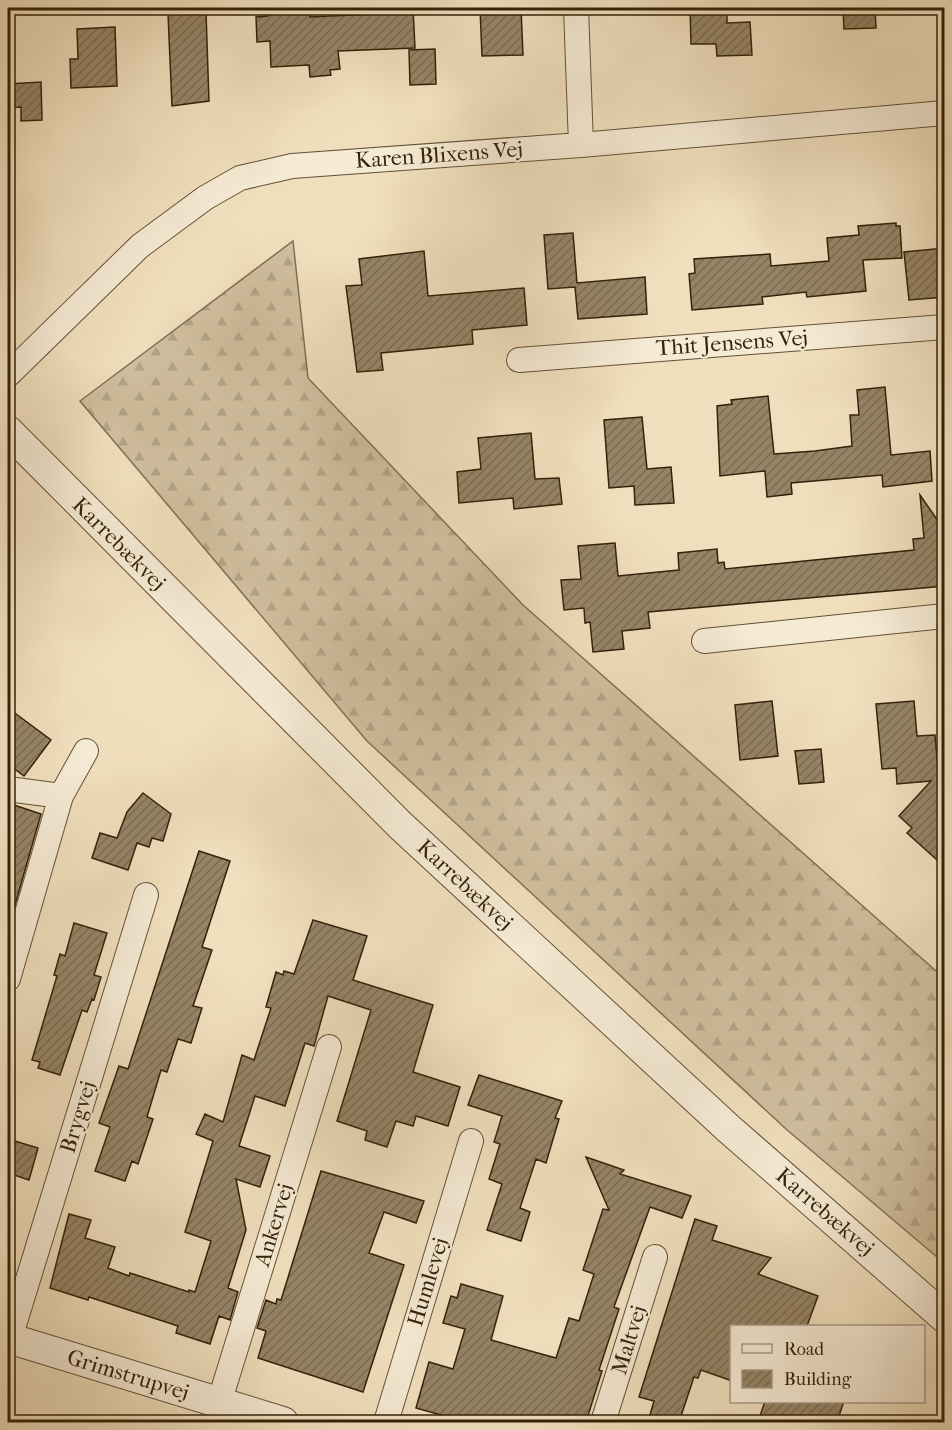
<svg xmlns="http://www.w3.org/2000/svg" width="952" height="1430" viewBox="0 0 952 1430" font-family="'IM FELL French Canon',serif">
<style>
.forest{fill:url(#forest-firs);stroke:#827054;stroke-width:1.5}
.building{fill:url(#building-hatch);stroke:#34220a;stroke-width:1.5}
.lines{fill:none;stroke-linecap:round;stroke-linejoin:round}
.minor-casing{stroke:#635137;stroke-width:26}
.tertiary-casing{stroke:#635137;stroke-width:32}
.minor{stroke:#f5ead4;stroke-width:24}
.tertiary{stroke:#f5ead4;stroke-width:30}
.labels{text-anchor:middle;dominant-baseline:central;stroke-width:4.5;stroke-linejoin:round;paint-order:stroke}
.street-label{font-size:22px;fill:#34220a;stroke:#f5ead4}
</style>
<defs>
<pattern id="forest-firs" width="22" height="20" patternUnits="userSpaceOnUse" patternTransform="scale(1.5)"><rect width="22" height="20" fill="#d0bf9f"/><path d="M5 1l3.5 6h-7zM16 11l3.5 6h-7z" fill="#b3a488"/></pattern>
<pattern id="building-hatch" width="6" height="6" patternUnits="userSpaceOnUse" patternTransform="scale(1.5)"><rect width="6" height="6" fill="#968467"/><path d="M-1 1l2-2M0 6l6-6M5 7l2-2" fill="none" stroke="#7b6c53"/></pattern>
</defs>
<rect width="100%" height="100%" fill="#f0dfbd"/>
<filter id="stains"><feTurbulence type="fractalNoise" baseFrequency=".00333" numOctaves="4"/><feColorMatrix values="0 0 0 0 .2 0 0 0 0 .09 0 0 0 0 .02 0 0 0 .5 -.17"/></filter>
<radialGradient id="worn" r=".72"><stop offset=".6" stop-color="#630" stop-opacity="0"/><stop offset="1" stop-color="#630" stop-opacity=".3"/></radialGradient>
<path class="forest" d="M293 241 308 378 523 605 944 978V1263L786 1129 367 741 80 401Z"/>
<path class="building" d="M373 8H413L415 48 338 51 340 69 330 70 331 75 310 77 309 65 271 67 270 41 257 42 256 17 268 16V13L310 10V17L373 14Z
M480 8H521L523 55 482 56Z
M690 8H727V23L750 22 752 55 717 56 716 44H691Z
M843 8H875L876 28 844 29Z
M206 12 209 101 172 106 168 14Z
M115 27 117 86 71 88 70 59H78L77 29Z
M435 49 436 84 410 85 409 50Z
M41 82 42 120 21 121V107L8 108V84Z
M896 223V226H900L902 258 863 260 866 291 807 297 806 292 762 297 763 304 692 310 689 274 695 273 694 259 770 254 771 266 829 261 827 238 859 235 858 226Z
M573 233 577 283 645 277 647 314 578 319 575 287 548 289 544 235Z
M945 248V297L909 300 904 252Z
M424 251 428 296 524 288 527 325 472 330 473 344 381 353 383 370 357 372 346 286 362 285 359 259Z
M885 387 891 455 930 451 932 481 883 487 882 475 791 483 792 494 767 497 765 471 720 476 717 406 732 404 731 400 768 396 774 454 815 451 852 446 850 415H859L857 390Z
M642 417 647 469 671 467 674 503 635 505 634 486 609 488 604 420Z
M531 433 535 479 559 478 562 504 514 509 513 498 459 503 457 472 481 469 478 438Z
M920 495 945 531V586L648 612 650 628 622 631 624 649 593 652 590 622 585 623 584 608 564 610 561 580 581 579 578 546 615 543 618 576 679 570 678 553 717 549 718 563 724 562 725 569 914 550 913 539 924 538Z
M772 701 778 756 740 760 735 705Z
M914 701 917 736 935 735 940 792 945 796V867L907 833 912 828 899 816 931 781 897 784 896 768 882 769 876 704Z
M8 708 51 740 24 776 8 764Z
M821 749 824 782 799 784 795 751Z
M143 793 171 814 163 841 152 838 149 847 137 843 128 870 92 858 100 833 117 838 127 812Z
M8 803 41 814 9 926H8Z
M199 851 230 861 202 947 212 950 193 1006 202 1008 191 1043 178 1039 167 1072 161 1070 147 1117 153 1119 138 1164 132 1161 125 1181 95 1171 110 1127 99 1123 119 1066 128 1069Z
M313 920 367 936 353 980 433 1005 413 1072 460 1087 448 1126 416 1116 413 1126 396 1121 387 1147 365 1140 367 1131 337 1121 371 1010 328 996 314 1046 305 1043 285 1106 255 1096 239 1146 270 1156 260 1187 236 1179 246 1230 228 1288 238 1292 230 1320 219 1316 210 1344 176 1333 178 1326 89 1297 88 1300 50 1288 69 1214 91 1220 85 1238 115 1247 108 1268 129 1276 130 1273 189 1292V1290L195 1292 211 1241 185 1232 213 1141 196 1134 205 1114 223 1122 242 1055 254 1060 271 1008 266 1007 276 972 283 975 284 971 294 974Z
M74 923 107 933 94 975 101 977 94 1000 92 999 87 1012 82 1010 60 1075 38 1068 40 1062 32 1060 57 976 54 975 60 954 65 956Z
M479 1075 562 1101 555 1118 559 1119 546 1163 536 1159 520 1208 530 1212 521 1241 487 1230 502 1184 489 1179 500 1144 494 1142 502 1116 468 1105Z
M8 1139 38 1148 29 1180 8 1173Z
M586 1157 624 1170 620 1174 691 1196 682 1218 650 1207 614 1307 619 1309 599 1370 602 1371 586 1422H466L416 1408 429 1362 453 1369 465 1329 443 1323 451 1296 457 1298 461 1284 503 1296 491 1340 556 1358 569 1318 579 1321 594 1274 583 1270 603 1209 609 1210Z
M321 1171 424 1201 416 1223 384 1212 369 1253 404 1265 363 1392 258 1358 266 1331 257 1328 266 1300 276 1304 277 1299 281 1300Z
M695 1219 717 1226 712 1240 771 1258 758 1274 818 1296 807 1326H732V1381L701 1370 698 1378 694 1377 679 1422H648L654 1401 639 1397Z
M765 1401H844L837 1422H758Z"/>
<g class="lines">
<g class="minor-casing">
<path id="minor" d="M576 8 581 145
M519 360 944 327
M8 375 140 246 205 198 240 178 292 166 581 145 944 113
M704 641 944 616
M8 789 61 796 8 979
M61 796 86 751
M10 1338 146 895
M219 1403 329 1047
M386 1422 471 1141
M603 1422 655 1257"/>
</g>
<g class="tertiary-casing">
<path id="tertiary" d="M8 431 400 825 729 1129 944 1317
M8 1338 283 1422"/>
</g>
<use href="#minor" class="minor"/>
<use href="#tertiary" class="tertiary"/>
</g>
<g class="labels">
<g class="street-label">
<text transform="translate(439 155) rotate(-4)">Karen Blixens Vej</text>
<text transform="translate(732 343) rotate(-4)">Thit Jensens Vej</text>
<text transform="translate(119 544) rotate(45)">Karrebækvej</text>
<text transform="translate(465 885) rotate(43)">Karrebækvej</text>
<text transform="translate(78 1117) rotate(-73)">Brygvej</text>
<text transform="translate(825 1212) rotate(41)">Karrebækvej</text>
<text transform="translate(274 1225) rotate(-73)">Ankervej</text>
<text transform="translate(428 1282) rotate(-73)">Humlevej</text>
<text transform="translate(629 1340) rotate(-73)">Maltvej</text>
<text transform="translate(128 1375) rotate(17)">Grimstrupvej</text>
</g>
</g>
<rect width="952" height="1430" fill="none" stroke="#f0dfbd" stroke-width="30"/>
<rect x="9" y="9" width="934" height="1412" fill="none" stroke="#34220a" stroke-width="3"/>
<rect x="15" y="15" width="922" height="1400" fill="none" stroke="#34220a" stroke-width="1.5"/>
<rect x="730" y="1325" width="195" height="78" fill="#f5ead4" stroke="#a89a83" stroke-width="1.5"/>
<rect x="742" y="1344" width="30" height="9" fill="#f5ead4" stroke="#a89a83" stroke-width="1.5"/>
<text x="784" y="1355" font-size="18" fill="#34220a">Road</text>
<rect x="742" y="1370" width="30" height="18" fill="url(#building-hatch)" stroke="#a89a83" stroke-width="1.5"/>
<text x="784" y="1385" font-size="18" fill="#34220a">Building</text>
<rect width="100%" height="100%" filter="url(#stains)"/>
<rect width="100%" height="100%" fill="url(#worn)"/>
</svg>
